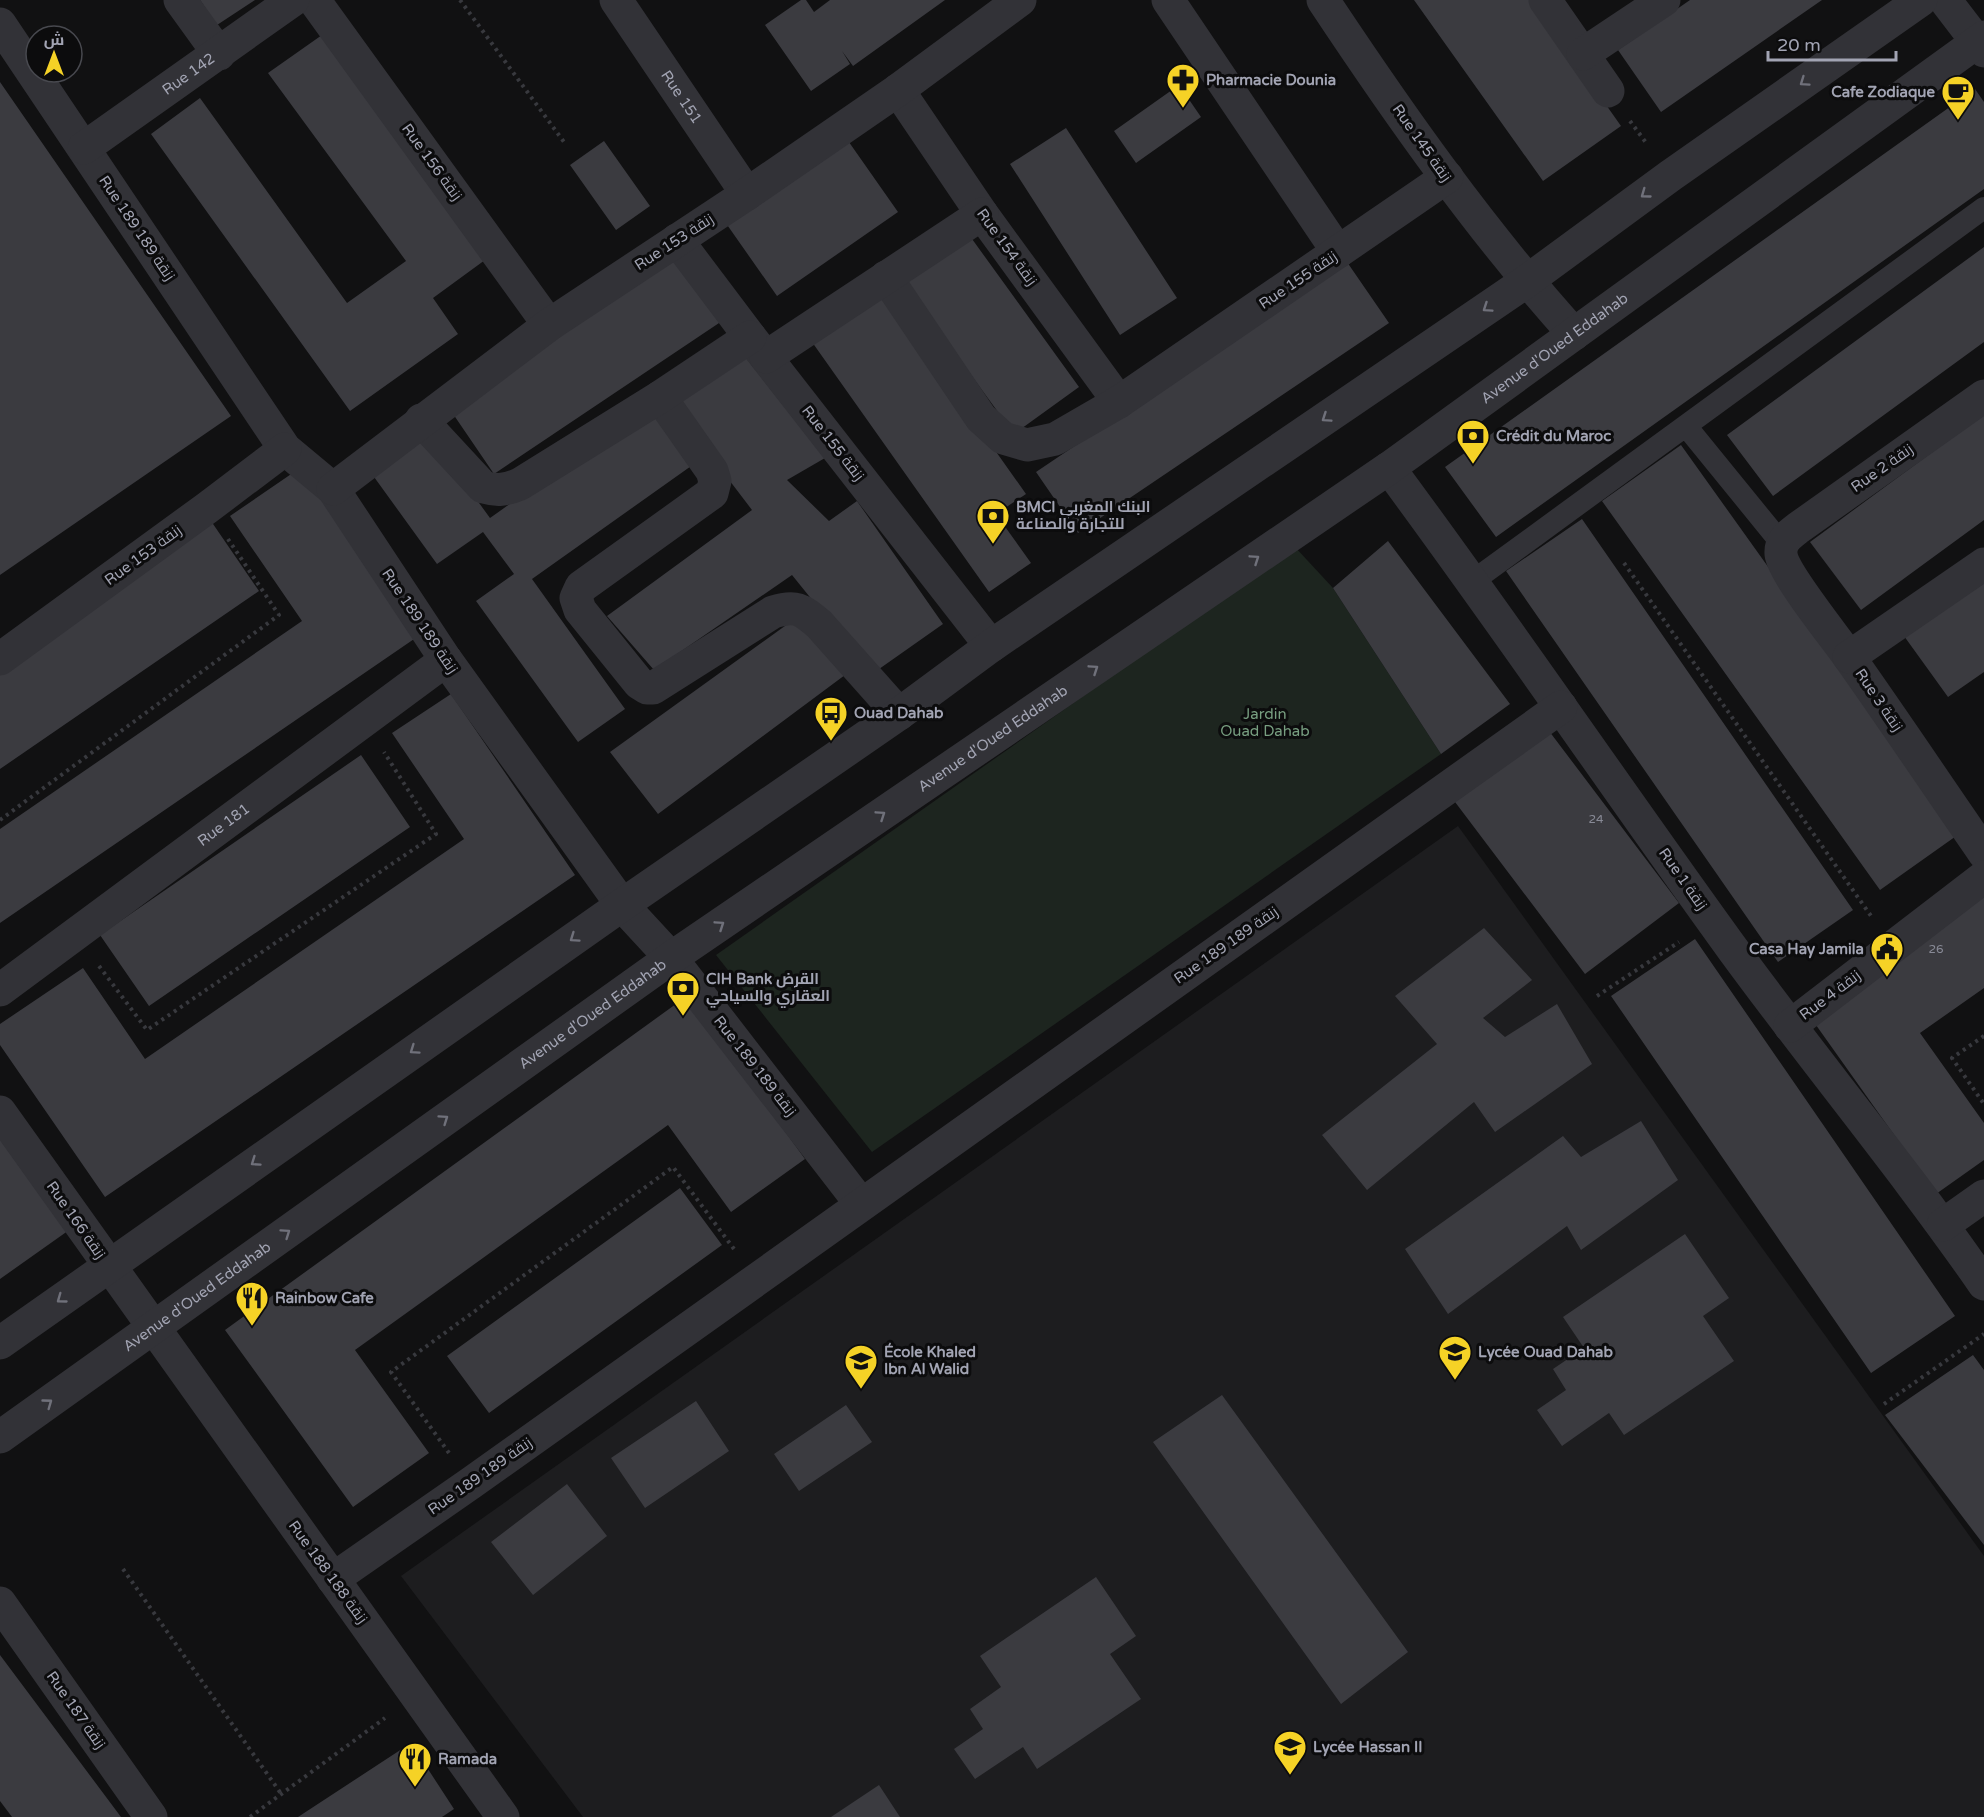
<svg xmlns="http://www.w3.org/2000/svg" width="1984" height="1817" viewBox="0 0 1984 1817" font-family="'Varela Round',Cairo,sans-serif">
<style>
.built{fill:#1d1d1f}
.green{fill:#1d251f}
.building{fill:#3b3b40}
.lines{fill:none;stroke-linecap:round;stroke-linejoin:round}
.path{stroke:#38393e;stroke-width:4;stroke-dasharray:3 4.5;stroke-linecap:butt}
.service{stroke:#323237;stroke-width:22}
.minor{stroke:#323237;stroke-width:33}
.tertiary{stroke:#323237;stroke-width:33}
.oneway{stroke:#70717b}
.labels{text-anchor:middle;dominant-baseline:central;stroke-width:6;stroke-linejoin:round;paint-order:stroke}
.number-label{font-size:12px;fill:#888a96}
.street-label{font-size:15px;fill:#a2a4b3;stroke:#0c0c0d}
.poi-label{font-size:15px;font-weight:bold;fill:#a2a4b3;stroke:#0c0c0d;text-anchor:start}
.park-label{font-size:15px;fill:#789f81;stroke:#0c0c0d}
</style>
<rect width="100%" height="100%" fill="#111112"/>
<path class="built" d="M1458 826 1984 1556V1817H583L401 1576Z"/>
<path class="green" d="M1295 547 1333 588 1441 754 872 1152 716 955Z"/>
<path class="building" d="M200 0H255L217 25Z
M801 0H806L814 12 830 0H945L853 66 842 51 850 64 811 91 765 25Z
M1414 0H1532L1621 126 1543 181Z
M1690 0H1822L1661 112 1618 50Z
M322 35 485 260 433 298 458 334 350 411 151 134 200 98 347 303 406 261 268 73Z
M0 82 231 416 0 575Z
M1179 85 1201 117 1136 163 1114 131Z
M1975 89 1984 102V189L1496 537 1445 467Z
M1066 128 1177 298 1120 335 1010 164Z
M844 135 898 212 777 296 723 219Z
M604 141 650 206 616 230 570 165Z
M967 232 1079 387 1014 434 901 279Z
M1984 247V342L1773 496 1727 435Z
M683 252 728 317 494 474 449 408Z
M1347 262 1389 323 1078 533 1036 472Z
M883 292 1026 494 996 514 1031 563 989 592 812 342Z
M739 349 825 458 787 480 829 521 857 501 943 624 872 674 792 575 654 670 607 616 752 510 669 401Z
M651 404 694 464 532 579 625 709 578 742 476 601 514 574 483 532 437 564 369 470 426 430 490 518Z
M1984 414V520L1861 610 1810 542Z
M1681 445 1959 834 1880 890 1602 501Z
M300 468 417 637 0 923V829L302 621 230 516Z
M1582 519 1853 910 1778 962 1506 571Z
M211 521 259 591 0 769V666Z
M1388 541 1510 704 1441 754 1333 588Z
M1984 579V672L1948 697 1904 636Z
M796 618 849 672 658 814 610 752Z
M451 694 575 875 105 1197 0 1045V1024L83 968 145 1059 464 839 392 733Z
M1543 723 1679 903 1585 974 1449 794Z
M361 755 410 827 149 1006 100 935Z
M1984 896V988L1920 1033 1984 1123V1160L1936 1194 1811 1018Z
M1484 928 1532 980 1483 1018 1505 1037 1557 1004 1592 1064 1495 1132 1474 1102 1367 1190 1322 1135 1437 1044 1395 996Z
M1695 939 1955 1316 1871 1373 1611 996Z
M687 996 805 1159 731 1212 668 1125 355 1350 429 1453 353 1507 225 1330Z
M1641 1121 1678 1180 1581 1250 1567 1226 1448 1314 1405 1249 1563 1136 1581 1157Z
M0 1128 72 1228 0 1279Z
M680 1188 722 1245 489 1413 447 1356Z
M1685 1234 1729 1298 1703 1316 1734 1361 1624 1435 1609 1413 1562 1446 1537 1410 1566 1390 1553 1369 1584 1348 1563 1317Z
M1973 1355 1984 1370V1545L1885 1415Z
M1222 1395 1408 1652 1341 1704 1153 1442Z
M696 1401 729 1451 645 1508 611 1458Z
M846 1405 872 1442 799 1491 774 1454Z
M567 1484 607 1536 533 1595 491 1542Z
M1096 1577 1136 1636 1110 1654 1141 1699 1037 1769 1023 1747 975 1779 954 1749 983 1729 970 1709 1001 1687 980 1656Z
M0 1655 121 1817H12L0 1801Z
M411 1743 454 1809 442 1817H298Z
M879 1785 900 1817H831Z"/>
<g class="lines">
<path class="path" d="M460 0 564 142
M1630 121 1647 144
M1624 563 1871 916
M0 820 279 615 228 539
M99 966 147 1030 436 834 384 752
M1597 996 1679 942
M1984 1036 1952 1058 1984 1104
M1884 1404 1984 1334
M449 1453 391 1372 673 1167 734 1249
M123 1569 282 1795
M250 1817 385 1718"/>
<path class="service" d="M1686 426 1782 544
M1473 581 1984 208"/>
<g class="minor">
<path d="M180 0 219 54"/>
<path d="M314 0 549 325"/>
<path id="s1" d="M616 0 747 194"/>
<path d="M1168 0 1338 252"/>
<path d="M1323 0C1400 116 1481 231 1574 334"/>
<path d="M1545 0 1608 91"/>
<path d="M1945 0 1984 51"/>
<path d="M0 24 285 449 333 489 446 660 622 905 671 958 861 1204"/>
<path d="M1583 54 1664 0"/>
<path d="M898 90 982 214 1119 402"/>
<path id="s2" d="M84 148 293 0"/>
<path d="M677 240 750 337 991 646"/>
<path d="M886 277 981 418 1003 438 1027 445 1055 439 1119 402 1447 177"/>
<path d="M766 357 982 214"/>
<path d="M1984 396 1798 528C1789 535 1780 541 1781 554 1783 573 1835 637 1849 657 1895 722 1939 788 1984 853"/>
<path d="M660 397 712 471 715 481 712 493 581 587 576 598 580 610 639 683 647 688H653L773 612C796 605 801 609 819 624L899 714"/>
<path d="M421 420 483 487C497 491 506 490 520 484L660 397 750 337"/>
<path d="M1389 468C1507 627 1618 791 1734 951 1816 1063 1905 1170 1984 1284"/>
<path d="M333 489 549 325 747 194 898 90 1020 0"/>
<path d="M1849 657 1984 564"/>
<path d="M0 659 207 508 285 449"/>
<path id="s3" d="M0 990 446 660"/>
<path d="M1790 1026 1984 877"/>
<path d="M0 1112 503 1817"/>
<path d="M1943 1225 1984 1196"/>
<path d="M333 1579 471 1483 1561 707"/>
<path d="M0 1603 151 1817"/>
</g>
<g class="tertiary">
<path d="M0 1343 622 905 899 714 991 646 1527 281 1670 176 1921 0"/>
<path id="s4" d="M0 1437 671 958 1389 468 1984 37"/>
</g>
</g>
<defs><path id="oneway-chevron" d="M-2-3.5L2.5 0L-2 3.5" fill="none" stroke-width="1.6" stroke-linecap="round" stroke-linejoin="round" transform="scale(1.5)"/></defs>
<g class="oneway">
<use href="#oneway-chevron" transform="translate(1804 82) rotate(145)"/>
<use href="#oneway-chevron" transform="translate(1645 194) rotate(144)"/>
<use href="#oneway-chevron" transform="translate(1487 308) rotate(146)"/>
<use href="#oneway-chevron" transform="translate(1326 418) rotate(146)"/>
<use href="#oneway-chevron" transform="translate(1255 559) rotate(-34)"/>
<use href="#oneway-chevron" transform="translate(1094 669) rotate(-34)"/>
<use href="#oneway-chevron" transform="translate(881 815) rotate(-34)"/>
<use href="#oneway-chevron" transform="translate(720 925) rotate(-34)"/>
<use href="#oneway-chevron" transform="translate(574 938) rotate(145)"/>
<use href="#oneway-chevron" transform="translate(414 1050) rotate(145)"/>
<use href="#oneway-chevron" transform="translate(444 1119) rotate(-35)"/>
<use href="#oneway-chevron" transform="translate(255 1162) rotate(145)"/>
<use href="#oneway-chevron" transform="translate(286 1233) rotate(-35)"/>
<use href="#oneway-chevron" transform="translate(61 1299) rotate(144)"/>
<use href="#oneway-chevron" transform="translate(48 1403) rotate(-36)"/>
</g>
<defs>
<g id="pharmacy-pin" transform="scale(1.725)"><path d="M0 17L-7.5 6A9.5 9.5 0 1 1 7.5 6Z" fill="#f5d226" stroke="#0c0c0d"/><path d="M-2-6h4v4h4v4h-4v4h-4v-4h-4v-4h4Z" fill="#111"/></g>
<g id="cafe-pin" transform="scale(1.725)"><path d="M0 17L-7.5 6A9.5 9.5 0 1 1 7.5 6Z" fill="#f5d226" stroke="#0c0c0d"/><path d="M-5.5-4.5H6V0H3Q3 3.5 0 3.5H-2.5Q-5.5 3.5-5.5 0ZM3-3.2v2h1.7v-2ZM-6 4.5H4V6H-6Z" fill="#111"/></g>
<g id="bank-pin" transform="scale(1.725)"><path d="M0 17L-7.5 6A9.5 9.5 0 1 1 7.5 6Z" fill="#f5d226" stroke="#0c0c0d"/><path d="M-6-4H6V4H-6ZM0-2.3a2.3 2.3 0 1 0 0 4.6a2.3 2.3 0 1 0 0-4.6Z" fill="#111"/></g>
<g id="bus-pin" transform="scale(1.725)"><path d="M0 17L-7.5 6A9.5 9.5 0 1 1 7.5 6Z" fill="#f5d226" stroke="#0c0c0d"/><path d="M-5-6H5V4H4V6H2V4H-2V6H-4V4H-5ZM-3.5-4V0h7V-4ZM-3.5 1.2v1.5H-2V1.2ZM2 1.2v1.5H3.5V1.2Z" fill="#111"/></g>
<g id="civic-pin" transform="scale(1.725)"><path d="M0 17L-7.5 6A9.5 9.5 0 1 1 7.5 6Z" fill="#f5d226" stroke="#0c0c0d"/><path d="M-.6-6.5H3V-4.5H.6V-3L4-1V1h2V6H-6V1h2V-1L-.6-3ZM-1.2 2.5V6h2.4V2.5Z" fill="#111"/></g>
<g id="restaurant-pin" transform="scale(1.725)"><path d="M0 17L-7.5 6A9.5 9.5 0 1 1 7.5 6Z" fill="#f5d226" stroke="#0c0c0d"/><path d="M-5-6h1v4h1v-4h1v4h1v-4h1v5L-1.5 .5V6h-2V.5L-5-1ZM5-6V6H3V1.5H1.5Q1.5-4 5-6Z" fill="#111"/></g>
<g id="school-pin" transform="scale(1.725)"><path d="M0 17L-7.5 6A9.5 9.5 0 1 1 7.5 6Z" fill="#f5d226" stroke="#0c0c0d"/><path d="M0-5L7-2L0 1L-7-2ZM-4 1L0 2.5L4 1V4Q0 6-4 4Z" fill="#111"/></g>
</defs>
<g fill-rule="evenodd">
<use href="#pharmacy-pin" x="1183" y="80"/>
<use href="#cafe-pin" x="1958" y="92"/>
<use href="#bank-pin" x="1473" y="436"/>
<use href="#bank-pin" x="993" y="516"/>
<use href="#bus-pin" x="831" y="713"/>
<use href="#civic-pin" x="1887" y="949"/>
<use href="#bank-pin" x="683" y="988"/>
<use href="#restaurant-pin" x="252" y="1298"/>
<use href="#school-pin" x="1455" y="1352"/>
<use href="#school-pin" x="861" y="1361"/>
<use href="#school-pin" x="1290" y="1747"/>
<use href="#restaurant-pin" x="415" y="1759"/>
</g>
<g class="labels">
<g class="number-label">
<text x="1596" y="819">24</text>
<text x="1936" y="949">26</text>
</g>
<g class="street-label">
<text stroke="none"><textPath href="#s2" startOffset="128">Rue 142</textPath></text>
<text stroke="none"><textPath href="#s1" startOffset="117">Rue 151</textPath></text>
<text transform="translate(1422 143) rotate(55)">Rue 145 زنقة</text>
<text transform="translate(432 162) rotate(54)">Rue 156 زنقة</text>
<text transform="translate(137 228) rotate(56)">Rue 189 زنقة 189</text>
<text transform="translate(674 242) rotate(-33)">Rue 153 زنقة</text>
<text transform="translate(1007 247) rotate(54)">Rue 154 زنقة</text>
<text transform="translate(1298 280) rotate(-34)">Rue 155 زنقة</text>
<text stroke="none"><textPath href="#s4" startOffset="1898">Avenue d'Oued Eddahab</textPath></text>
<text transform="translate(833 443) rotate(52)">Rue 155 زنقة</text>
<text transform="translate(1882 468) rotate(-35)">Rue 2 زنقة</text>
<text transform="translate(143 555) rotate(-36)">Rue 153 زنقة</text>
<text transform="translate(420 621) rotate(56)">Rue 189 زنقة 189</text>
<text transform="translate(1879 700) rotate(56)">Rue 3 زنقة</text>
<text stroke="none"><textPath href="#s4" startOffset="1214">Avenue d'Oued Eddahab</textPath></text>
<text stroke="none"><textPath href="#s3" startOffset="278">Rue 181</textPath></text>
<text transform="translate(1683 879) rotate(55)">Rue 1 زنقة</text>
<text transform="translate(1226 945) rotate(-35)">Rue 189 زنقة 189</text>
<text transform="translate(1830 995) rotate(-37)">Rue 4 زنقة</text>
<text stroke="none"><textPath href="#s4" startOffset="728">Avenue d'Oued Eddahab</textPath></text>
<text transform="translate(755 1066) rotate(52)">Rue 189 زنقة 189</text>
<text transform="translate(76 1220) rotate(55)">Rue 166 زنقة</text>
<text stroke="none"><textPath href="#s4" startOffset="242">Avenue d'Oued Eddahab</textPath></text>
<text transform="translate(480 1476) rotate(-35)">Rue 189 زنقة 189</text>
<text transform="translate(328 1572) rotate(54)">Rue 188 زنقة 188</text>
<text transform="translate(76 1710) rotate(55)">Rue 187 زنقة</text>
</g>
<g class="poi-label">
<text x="1206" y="80">Pharmacie Dounia</text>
<text x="1935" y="92" text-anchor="end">Cafe Zodiaque</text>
<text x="1496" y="436">Crédit du Maroc</text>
<text x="1016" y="507">BMCI البنك المغربي<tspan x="1016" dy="17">للتجارة والصناعة</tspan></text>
<text x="854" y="713">Ouad Dahab</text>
<text x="1864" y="949" text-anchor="end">Casa Hay Jamila</text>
<text x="706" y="979">CIH Bank القرض<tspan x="706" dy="17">العقاري والسياحي</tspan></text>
<text x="275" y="1298">Rainbow Cafe</text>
<text x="884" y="1352">École Khaled<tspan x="884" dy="17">Ibn Al Walid</tspan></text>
<text x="1478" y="1352">Lycée Ouad Dahab</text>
<text x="1313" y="1747">Lycée Hassan II</text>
<text x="438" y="1759">Ramada</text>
</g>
<g class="park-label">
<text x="1265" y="714">Jardin<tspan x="1265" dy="17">Ouad Dahab</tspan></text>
</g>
</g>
<g transform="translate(54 54)"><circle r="28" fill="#0c0c0d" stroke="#48494f" stroke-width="1.5"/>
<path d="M0-4.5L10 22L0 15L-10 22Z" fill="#f5d226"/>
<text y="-9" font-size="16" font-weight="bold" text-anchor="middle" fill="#a2a4b3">ش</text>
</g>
<path d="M1768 51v9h128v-9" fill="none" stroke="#a2a4b3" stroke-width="3"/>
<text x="1777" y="51" font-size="18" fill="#a2a4b3" stroke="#0c0c0d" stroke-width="4.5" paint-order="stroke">20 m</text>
</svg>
